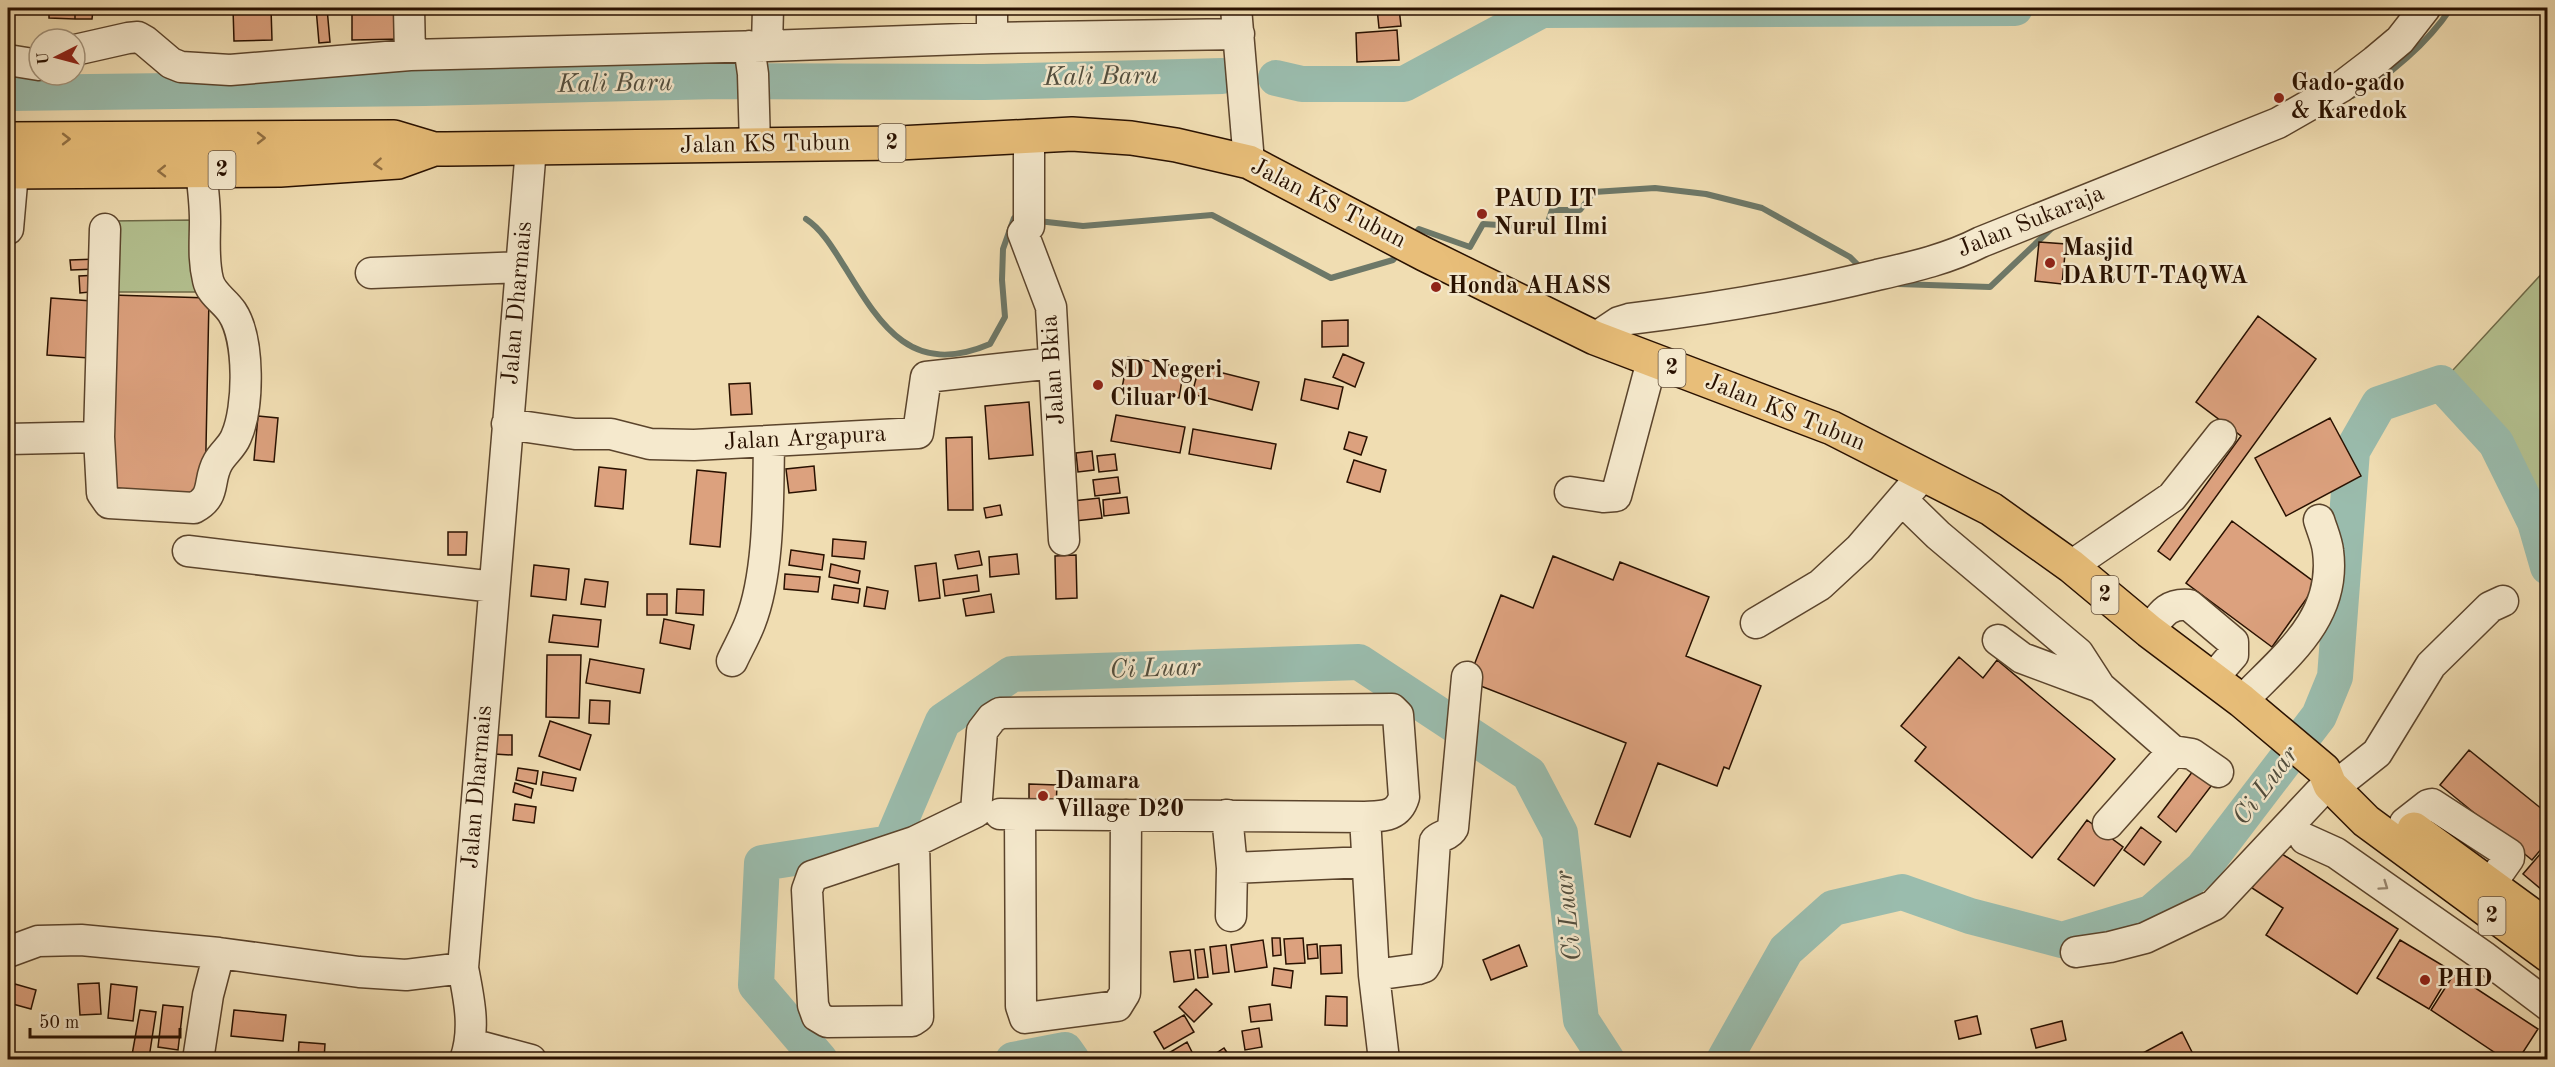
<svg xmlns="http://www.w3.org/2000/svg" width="2555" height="1067" viewBox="0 0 2555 1067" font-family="'Old Standard TT',serif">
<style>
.green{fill:#b4c291;stroke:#6e6a48;stroke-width:1.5}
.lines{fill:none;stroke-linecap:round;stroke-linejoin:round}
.stream{stroke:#6d7868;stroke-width:6}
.river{stroke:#9abcad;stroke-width:36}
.building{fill:#dca17e;stroke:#291100;stroke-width:1.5}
.minor-casing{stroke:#5b442c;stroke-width:33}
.highway-casing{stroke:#291100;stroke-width:36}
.minor{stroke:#f5e9cd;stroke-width:30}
.highway{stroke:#e8be79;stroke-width:33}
.oneway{stroke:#927043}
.oneway2{stroke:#998871}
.poi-dot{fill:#8f2418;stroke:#f5e9cd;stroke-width:2}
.labels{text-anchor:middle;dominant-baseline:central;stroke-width:5;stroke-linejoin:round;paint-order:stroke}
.shield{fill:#f5e9cd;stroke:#66523e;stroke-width:1.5}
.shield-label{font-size:22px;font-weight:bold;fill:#291100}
.poi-label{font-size:24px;font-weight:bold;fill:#291100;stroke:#f5e9cd;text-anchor:start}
.street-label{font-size:24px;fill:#291100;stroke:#f5e9cd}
.water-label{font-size:26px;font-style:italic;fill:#514d3d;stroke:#f5e9cd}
</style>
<rect width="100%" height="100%" fill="#f0ddb2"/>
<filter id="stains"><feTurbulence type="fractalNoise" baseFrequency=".00333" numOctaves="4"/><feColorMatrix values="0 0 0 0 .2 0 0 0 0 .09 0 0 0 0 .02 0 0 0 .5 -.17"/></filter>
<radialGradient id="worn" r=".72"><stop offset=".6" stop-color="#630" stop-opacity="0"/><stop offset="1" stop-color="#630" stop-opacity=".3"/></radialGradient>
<path class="green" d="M194 220 195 292H111V221Z
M2547 268V562L2441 383Z"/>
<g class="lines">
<path class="stream" d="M2352 96C2389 78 2429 41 2451 8
M806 219C824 231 835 252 846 269 882 328 913 377 990 344L1005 317 1002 280 1003 249 1014 218H1019
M1038 221 1083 226 1212 215 1331 278 1393 260 1399 253
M1413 236 1419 229 1470 247 1483 224 1546 228 1552 210H1580L1594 192 1655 188 1706 194 1762 208 1850 257 1861 268
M1898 284 1990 287 2053 227"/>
<path class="river" d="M1276 78 1302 84H1404L1542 10 2015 8
M8 93 425 88 719 81 984 82 1222 76
M820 1060 756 985 762 863 891 843 943 721 1012 674 1359 662 1529 774 1560 833 1581 1020 1607 1060
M1013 1060 1065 1050 1072 1060
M1724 1060 1786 950 1833 908 1902 892 1970 916 2062 940 2151 913 2203 868 2319 716 2335 677 2352 451 2379 404 2441 383 2496 443 2535 522 2548 567"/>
</g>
<path class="building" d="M15 8H33V12L15 13Z
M49 8H75V19L49 18Z
M75 8H109V10H93L92 19H75Z
M233 8H271L272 40 234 41Z
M316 8H327L330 42 319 43Z
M352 8H402L403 39 352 40Z
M1377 8H1399L1401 26 1379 28Z
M1397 30 1399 60 1357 62 1356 33Z
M2039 242 2066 244 2062 284 2035 281Z
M97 259V269L71 270 70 260Z
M99 275 100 291 80 293 79 276Z
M112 295 209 298 205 497 108 495Z
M51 298 92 301 89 358 47 355Z
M2258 316 2316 359 2170 560 2158 551 2241 436 2196 402Z
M1348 320V346L1322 347V321Z
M1343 354 1364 363 1355 387 1333 377Z
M1128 357 1184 368 1179 398 1122 388Z
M1199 367 1259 382 1252 410 1192 394Z
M1305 379 1343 387 1338 409 1301 400Z
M750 383 752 414 731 415 729 384Z
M1029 402 1033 455 989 459 985 406Z
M1116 415 1185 427 1180 453 1111 441Z
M258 416 278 418 274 462 254 460Z
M2330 418 2361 476 2286 516 2255 458Z
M1193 429 1276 444 1271 469 1189 454Z
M1349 432 1367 437 1361 455 1344 449Z
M972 437 973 510H948L946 438Z
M1092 451 1094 470 1078 472 1076 453Z
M1115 454 1117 470 1099 472 1097 456Z
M1354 460 1386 470 1380 492 1347 482Z
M814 466 816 490 789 493 786 469Z
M599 467 626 470 623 509 595 506Z
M697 470 726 473 720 547 690 544Z
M1118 477 1120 493 1095 496 1093 480Z
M1127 497 1129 513 1104 516 1103 500Z
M1099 498 1102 518 1075 521 1073 501Z
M1000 505 1002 515 986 518 984 508Z
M2232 521 2317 584 2272 647 2186 583Z
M448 532H467L466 555H448Z
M833 539 866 542 864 559 832 556Z
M791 550 824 555 822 570 789 565Z
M979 551 982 565 958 569 955 555Z
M1017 554 1019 574 990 577 989 557Z
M1076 555 1077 598 1056 599 1055 556Z
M1553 556 1613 580 1620 562 1709 597 1686 656 1761 686 1729 769 1724 767 1717 786 1658 763 1630 837 1595 824 1626 743 1468 681 1501 595 1533 608Z
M936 563 940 598 919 601 915 566Z
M831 564 860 571 858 583 829 577Z
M534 565 569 569 566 600 531 596Z
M785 574 820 577 818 592 784 589Z
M977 575 979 591 945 596 943 580Z
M585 579 608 582 605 607 581 604Z
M834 585 860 589 858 603 832 599Z
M867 587 888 591 885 609 864 606Z
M677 589 704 590 703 615 676 613Z
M647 594H667V615H647Z
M991 594 994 612 966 616 963 599Z
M553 615 601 620 598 647 549 642Z
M664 619 694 625 690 649 660 643Z
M547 655H581L579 718 546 717Z
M1959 657 1983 678 1997 660 2115 759 2032 858 1915 761 1926 747 1901 726Z
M590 659 644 669 640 693 586 683Z
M590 700 610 701 609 724 589 723Z
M550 721 591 735 580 770 539 756Z
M495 735H512V755L494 754Z
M2469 750 2548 814V841L2532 860 2440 785Z
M2196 767 2215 781 2176 832 2158 817Z
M518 768 538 771 536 784 516 780Z
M543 772 576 778 573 791 541 785Z
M515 783 533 789 531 798 513 792Z
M1029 784 1057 785 1056 808 1029 807Z
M515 804 536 807 534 823 513 820Z
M2087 820 2123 847 2094 886 2058 859Z
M2141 827 2161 842 2144 865 2124 850Z
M2548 845V895L2523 874Z
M2276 850 2398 929 2357 994 2266 935 2283 908 2252 888Z
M1272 938H1280L1281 955 1273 956Z
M1303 938 1305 963 1286 964 1284 939Z
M1263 940 1267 967 1235 972 1231 945Z
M2400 940 2452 971 2429 1009 2377 978Z
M1317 944 1318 958 1308 959 1307 945Z
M1226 945 1229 972 1213 974 1210 947Z
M1341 945 1342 973 1321 974 1320 946Z
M1519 945 1527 966 1491 980 1483 960Z
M1204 949 1208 977 1198 978 1195 950Z
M1190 950 1194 979 1174 982 1170 952Z
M1274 968 1293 971 1291 988 1272 985Z
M2454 974 2538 1029 2518 1060H2506L2431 1010Z
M99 983 101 1014 80 1015 78 984Z
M15 984 36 990 31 1009 9 1003Z
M111 984 137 987 133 1021 108 1018Z
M1196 989 1212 1004 1194 1022 1179 1007Z
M1326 996 1347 997V1026L1325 1025Z
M1270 1004 1272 1020 1251 1022 1249 1007Z
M163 1005 183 1007 178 1050 158 1047Z
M140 1010 156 1012 149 1058 132 1055Z
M234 1010 286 1015 283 1041 231 1036Z
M1184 1015 1194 1032 1164 1049 1154 1032Z
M1977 1016 1981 1034 1959 1039 1955 1021Z
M2062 1021 2066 1040 2036 1048 2031 1029Z
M1259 1028 1262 1047 1245 1050 1242 1031Z
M2182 1032 2196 1060H2130Z
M299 1042 325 1044 324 1060H298Z
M1187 1042 1196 1060H1157Z
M1224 1048 1232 1060H1209V1058Z
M1329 1055 1330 1060H1304Z"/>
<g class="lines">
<g class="minor-casing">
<path id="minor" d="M409 8 410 55
M992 8V38
M1236 8 1249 162
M749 46 753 74 755 145
M767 46 992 38 1239 34
M75 50 128 38 138 37 145 41 171 63 181 67 230 70 410 55 767 46 768 8
M8 60 39 65
M1029 135V226L1023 233 1051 307 1064 540
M8 229 13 172V148
M105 229 99 437 102 493 109 503 194 508C217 496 207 481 218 462 223 453 232 447 236 437 249 408 250 339 232 312 224 300 211 294 208 280 203 260 205 241 205 221 205 204 203 187 201 171
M371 273 521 267
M1595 338 1619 322 1629 319C1712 309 1795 295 1877 275 1912 267 1948 259 1981 242L2278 123 2341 87 2375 61 2400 40 2425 8
M507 424 575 434H611L650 444 694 445 918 433 926 377 1054 363
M8 439 99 437
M1570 492 1603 497 1616 496 1652 361
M1902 500 1938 535 2078 653 2100 687 2173 751 2108 824
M188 551 494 587
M2071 566 2172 497 2221 435
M1756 623 1820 585 1860 548 1915 484
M2149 631C2161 615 2167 603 2189 605L2233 642V655L2213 678
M1998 640 2022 658 2100 687
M732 661C738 648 745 636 750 623 770 572 768 496 769 441
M2242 701C2284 657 2337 619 2328 551 2327 541 2322 530 2319 520
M2173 751 2192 754 2218 772
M1000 814 1365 817
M1020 815 1021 1006 1025 1018 1117 1006 1125 993 1126 815
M1227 815 1232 868 1366 862
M2405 823 2428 805 2432 804 2509 854V858L2490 885
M2305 839 2336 853 2483 956 2548 1005
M914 842 918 1017 912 1021 827 1022 817 1016 813 1005 807 890 812 876 914 842 976 812 982 731 992 718 1000 713 1392 709 1398 715 1404 797C1398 817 1383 816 1365 817L1374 975 1384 1060
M1231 916 1232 868
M8 952 38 941 81 940 219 953 359 972 406 975 463 968
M2076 952 2110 947 2145 938 2214 905 2319 793 2348 776 2377 753 2431 665 2490 607 2503 601
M1374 975 1418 969 1424 967 1427 962 1435 841C1440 835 1449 836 1453 828L1467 677
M471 1044 531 1060
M198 1060 208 995 219 953
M465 1060C476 1029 469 999 463 968L531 148"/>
</g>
<g class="highway-casing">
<path id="highway" d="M8 139 394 137 434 149
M8 172 280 170 398 162 434 149H446L899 143 1072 134 1131 138 1176 145 1249 162 1424 254 1595 338 1832 428 1991 509 2071 566 2149 631 2242 701 2324 770 2330 785 2366 821 2548 955
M2414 829 2548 927"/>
</g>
<use href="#minor" class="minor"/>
<use href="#highway" class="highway"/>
</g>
<defs><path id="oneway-chevron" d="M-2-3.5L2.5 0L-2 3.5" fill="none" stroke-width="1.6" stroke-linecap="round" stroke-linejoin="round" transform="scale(1.5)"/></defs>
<g class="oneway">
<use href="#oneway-chevron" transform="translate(261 138)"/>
<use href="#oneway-chevron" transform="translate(66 139)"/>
<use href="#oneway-chevron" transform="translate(378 164) rotate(176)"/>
<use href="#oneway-chevron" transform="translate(162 171) rotate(179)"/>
</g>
<use class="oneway2" href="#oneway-chevron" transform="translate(2384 886) rotate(35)"/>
<g class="poi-dot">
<circle cx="2279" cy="98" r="6"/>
<circle cx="1482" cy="214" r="6"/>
<circle cx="2050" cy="263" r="6"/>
<circle cx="1436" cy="287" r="6"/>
<circle cx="1098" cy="385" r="6"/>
<circle cx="1043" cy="796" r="6"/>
<circle cx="2425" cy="980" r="6"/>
</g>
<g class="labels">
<g class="shield">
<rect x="878.5" y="124" width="27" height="38" rx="4.5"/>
<rect x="208.5" y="151" width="27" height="38" rx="4.5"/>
<rect x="1658.5" y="349" width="27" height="38" rx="4.5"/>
<rect x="2091.5" y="576" width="27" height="38" rx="4.5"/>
<rect x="2478.5" y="897" width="27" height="38" rx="4.5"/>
</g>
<g class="shield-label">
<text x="892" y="143">2</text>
<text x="222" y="170">2</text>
<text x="1672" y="368">2</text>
<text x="2105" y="595">2</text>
<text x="2492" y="916">2</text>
</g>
<g class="poi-label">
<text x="2291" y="84">Gado-gado<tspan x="2291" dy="28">&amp; Karedok</tspan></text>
<text x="1494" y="200">PAUD IT<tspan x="1494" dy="28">Nurul Ilmi</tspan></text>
<text x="2062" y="249">Masjid<tspan x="2062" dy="28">DARUT-TAQWA</tspan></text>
<text x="1448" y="287">Honda AHASS</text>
<text x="1110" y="371">SD Negeri<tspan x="1110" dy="28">Ciluar 01</tspan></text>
<text x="1055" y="782">Damara<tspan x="1055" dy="28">Village D20</tspan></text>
<text x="2437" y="980">PHD</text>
</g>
<g class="street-label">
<text transform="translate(765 145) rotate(-1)">Jalan KS Tubun</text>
<text transform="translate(1328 204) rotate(27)">Jalan KS Tubun</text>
<text transform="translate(2031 222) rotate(-22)">Jalan Sukaraja</text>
<text transform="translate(518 303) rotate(-85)">Jalan Dharmais</text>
<text transform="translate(1054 370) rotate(-94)">Jalan Bkia</text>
<text transform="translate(1785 413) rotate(22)">Jalan KS Tubun</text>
<text transform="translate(805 439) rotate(-3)">Jalan Argapura</text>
<text transform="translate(478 787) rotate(-85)">Jalan Dharmais</text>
</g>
<g class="water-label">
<text transform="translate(1101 77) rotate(-1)">Kali Baru</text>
<text transform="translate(615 84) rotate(-1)">Kali Baru</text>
<text transform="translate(1155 669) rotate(-2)">Ci Luar</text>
<text transform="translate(2266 786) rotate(-53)">Ci Luar</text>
<text transform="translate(1569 916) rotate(-96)">Ci Luar</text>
</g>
</g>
<rect width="2555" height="1067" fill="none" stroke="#f0ddb2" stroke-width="30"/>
<rect x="9" y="9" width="2537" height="1049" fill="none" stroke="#291100" stroke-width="3"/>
<rect x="15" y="15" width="2525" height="1037" fill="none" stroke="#291100" stroke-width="1.5"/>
<g transform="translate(57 57) rotate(264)"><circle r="28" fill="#f5e9cd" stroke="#a3937b" stroke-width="1.5"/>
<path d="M0-4.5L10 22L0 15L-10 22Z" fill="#8f2418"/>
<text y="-9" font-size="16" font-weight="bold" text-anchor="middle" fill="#291100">U</text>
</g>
<path d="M30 1028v9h150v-9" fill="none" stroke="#291100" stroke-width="3"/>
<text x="39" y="1028" font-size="18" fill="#291100" stroke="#f5e9cd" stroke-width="4.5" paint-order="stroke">50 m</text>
<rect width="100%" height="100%" filter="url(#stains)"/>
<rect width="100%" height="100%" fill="url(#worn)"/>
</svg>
